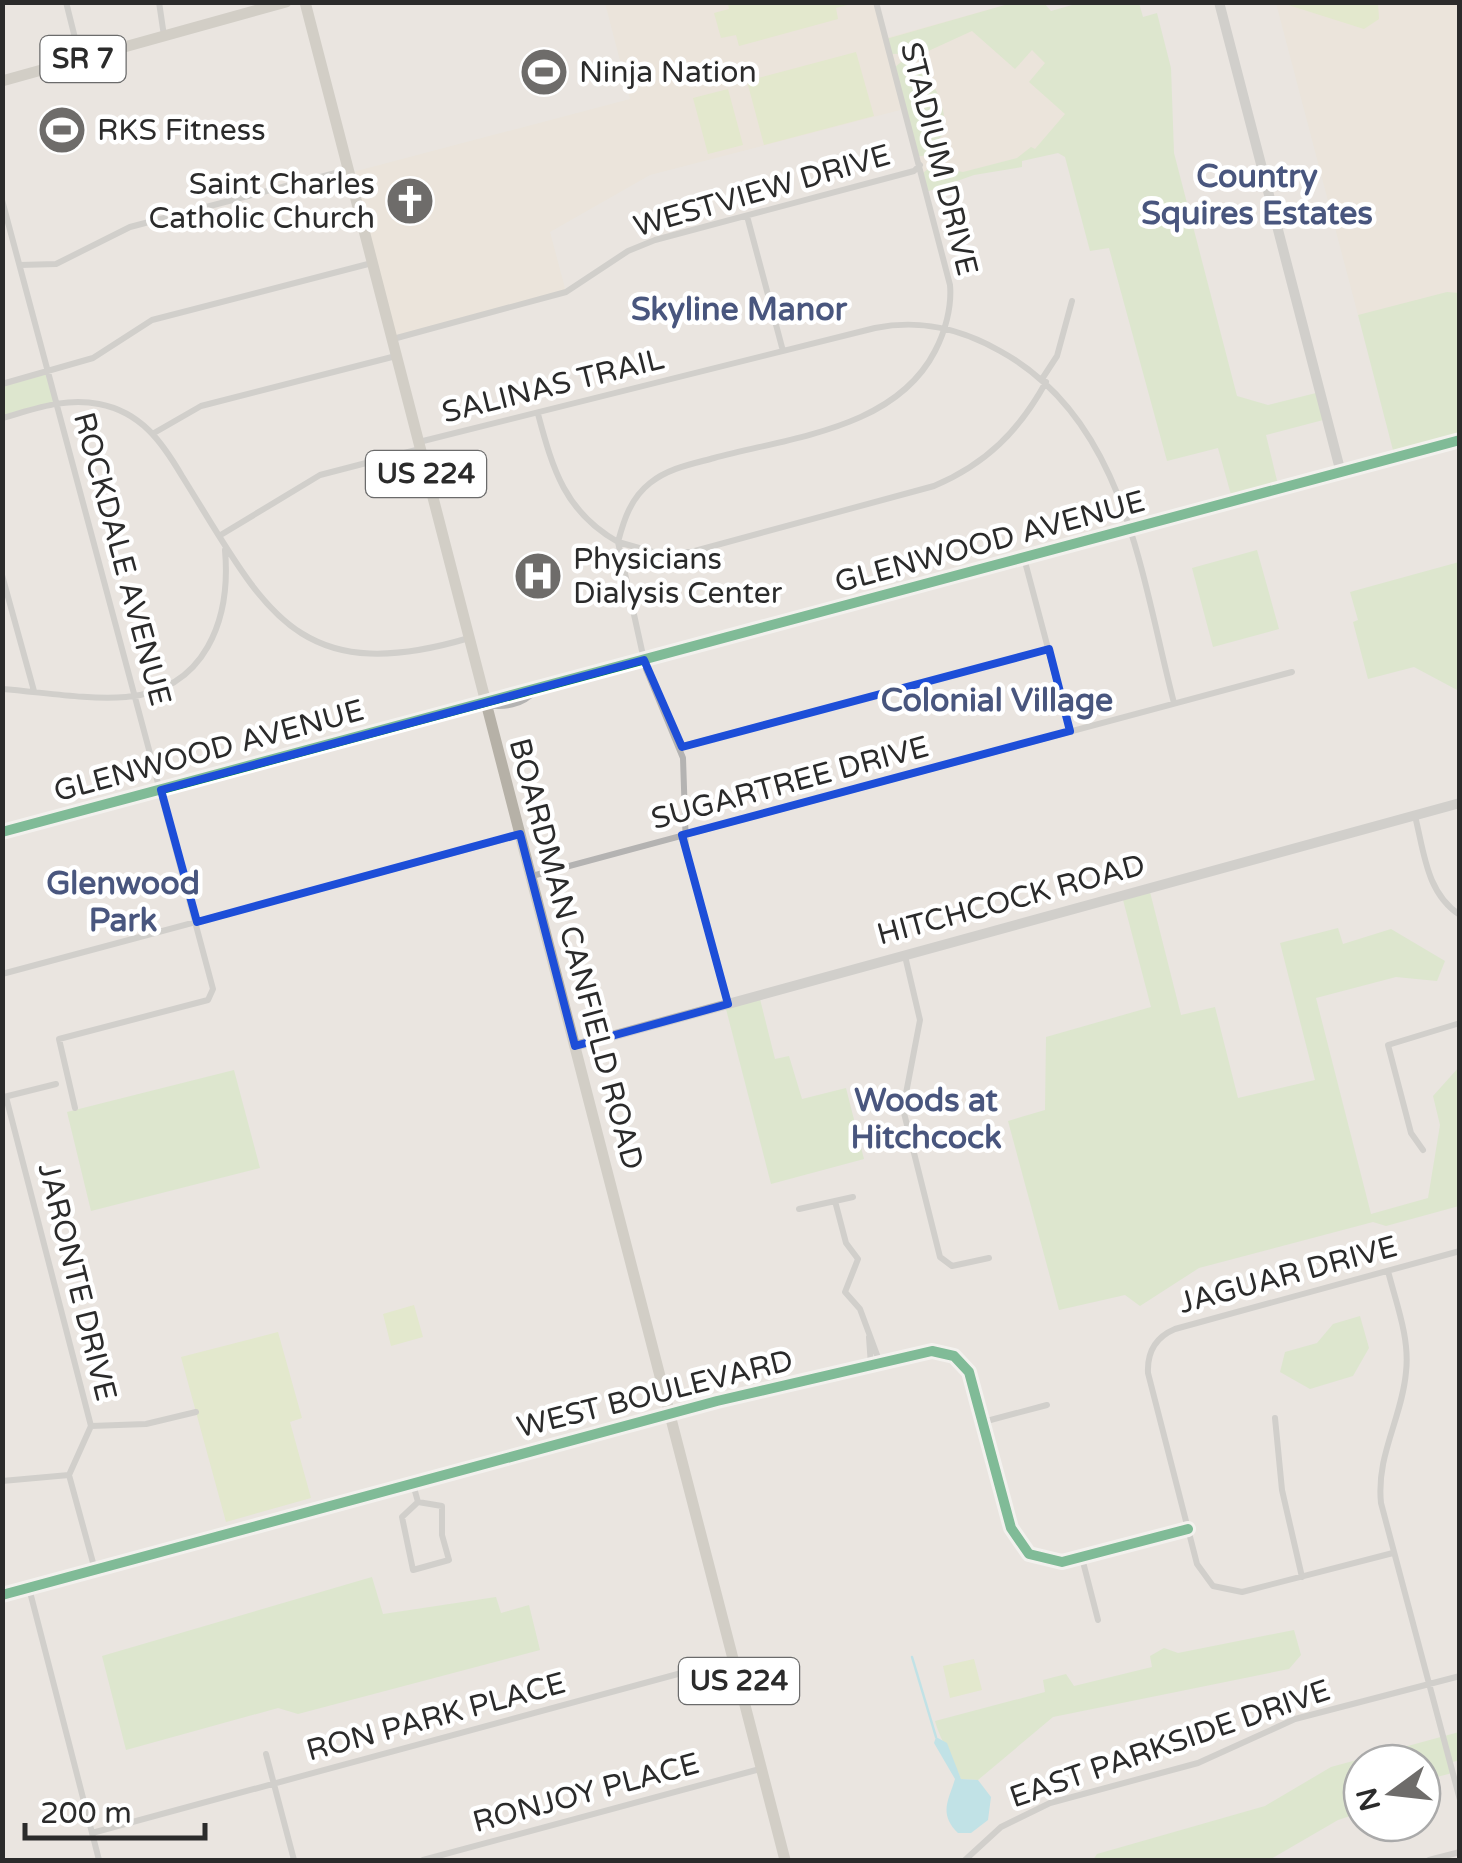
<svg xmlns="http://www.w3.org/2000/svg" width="1462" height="1863" viewBox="0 0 1462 1863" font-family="'Varela Round',sans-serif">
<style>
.education{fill:#ede3d4}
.green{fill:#cee6b8}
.pitch{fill:#dbeab5}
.water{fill:#91ddee}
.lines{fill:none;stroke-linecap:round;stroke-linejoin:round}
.stream{stroke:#91ddee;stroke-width:2.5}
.street{stroke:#b4b3b2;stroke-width:6}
.secondary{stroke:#b4b3b2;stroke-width:10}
.primary{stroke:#b6b1a7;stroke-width:11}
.cycleway-casing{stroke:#fff;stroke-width:16}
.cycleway{stroke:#00873e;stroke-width:10}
.marked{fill:none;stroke:#1d4ed8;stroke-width:8;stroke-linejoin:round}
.labels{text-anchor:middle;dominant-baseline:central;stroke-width:9;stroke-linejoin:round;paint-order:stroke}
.shield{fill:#fff;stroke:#6b6b6b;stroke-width:2.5}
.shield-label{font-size:28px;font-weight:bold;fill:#2b2b2b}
.poi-label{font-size:30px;fill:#2b2b2b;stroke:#fff;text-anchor:start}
.street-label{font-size:30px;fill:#2b2b2b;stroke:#fff}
.neighbourhood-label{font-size:32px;font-weight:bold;fill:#49567e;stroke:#fff}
</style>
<rect width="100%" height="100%" fill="#eae5e0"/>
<path class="education" d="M605 3H876L886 38 1012 3H1040L1080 141 924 183 904 109 650 175 550 232 566 292 392 339 349 173 630 99Z
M1276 3H1459V293L1358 315Z"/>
<path class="green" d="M1012 3H1044L1051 11 1079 3H1139L1143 17 1157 13 1171 68 1174 153 1237 396 1268 405 1320 392 1327 419 1266 435 1279 489 1233 502 1218 448 1167 461 1109 248 1090 251 1065 157 1058 153 1022 161V167L974 175 926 192 922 174 931 166 963 172 1017 158 1031 147 1035 149 1065 114 1029 82 1045 63 1032 50 1015 69 972 31 924 53 891 54 886 39Z
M901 62C932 68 946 103 945 132L924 156H918L894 68Z
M1447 292 1459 293V440L1395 458 1358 315Z
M49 372 57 403 3 418V384Z
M1257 550 1279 629 1213 647 1192 568Z
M1459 562V691L1414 667 1368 679 1353 622 1358 620 1350 592Z
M1149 888 1181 1015 1215 1007 1238 1098 1315 1080 1280 943 1338 928 1343 944 1391 929 1445 961 1437 981 1396 977 1316 998 1371 1214 1428 1198 1440 1125 1433 1096 1459 1067V1206L1386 1226 1373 1222 1199 1268 1140 1306 1125 1295 1059 1310 1008 1121 1045 1110 1046 1037 1151 1007 1122 896Z
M759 995 775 1059 789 1056 802 1099 846 1088 864 1159 771 1184 725 1005Z
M234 1070 260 1168 91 1211 67 1112Z
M1360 1316 1369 1348 1353 1376 1310 1389 1280 1372 1285 1352 1317 1343 1333 1324Z
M372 1577 383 1614 496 1597 501 1613 529 1605 540 1650 298 1714 278 1708 126 1750 102 1656Z
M1294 1630 1301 1655 1289 1669 1053 1717 978 1780 961 1779C953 1759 940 1740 935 1721L1045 1692 1043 1680 1066 1674 1074 1686 1152 1667 1150 1656 1164 1648 1178 1653Z
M1459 1732V1760L1450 1763 1452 1773 1422 1781V1763H1362V1812L1338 1820 1269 1860H1093L1097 1854 1265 1806 1331 1767Z"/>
<path class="pitch" d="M728 3 850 2 851 4 836 8 838 19 739 46 736 35 721 38 714 13 729 9Z
M1282 3H1378L1379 19 1364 29Z
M856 52 874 116 764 145 747 81Z
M728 89 743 145 708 154 693 98Z
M414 1305 423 1337 391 1346 383 1314Z
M278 1332 302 1418 290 1422 311 1498 226 1522 181 1357Z
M974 1659 982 1690 950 1698 943 1666Z"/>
<path class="water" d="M936 1737 947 1743 961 1779 978 1780 991 1797 988 1820 971 1833H958C938 1813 949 1800 955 1779L934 1743Z"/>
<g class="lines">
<path class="stream" d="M912 1657 936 1737"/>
<path class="street" d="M66 2 80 58
M159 2 164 36
M876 2 950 285C952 307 945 332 935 351 895 429 791 437 714 458 692 464 669 468 650 483 631 498 624 519 618 542L653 552H691L934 486C986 464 1019 431 1046 382
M2 200 213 989 208 1000 59 1039 75 1108
M747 216 783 351
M20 265 56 264 130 227 347 170
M393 339 566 292 628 251 655 240 914 171 920 165
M1042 379 1057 356 1072 301
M2 384 93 358 152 320 372 263
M538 414C553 470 565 512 618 542L646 669 683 758 686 848 728 1004
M2 418C35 409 65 397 99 404 141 412 162 442 182 476 264 607 294 690 469 638
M154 433 201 406 396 356
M419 442 875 328C920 319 960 328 1000 351 1126 420 1141 577 1174 703
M219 536 320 475 420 449
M1024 558 1070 731
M2 575 34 691
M2 689C42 692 86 700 126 697 206 690 231 619 225 550
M680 747 1049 649
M1415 816C1424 851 1426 893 1460 915
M532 876 1292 672
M905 956 920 1020 903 1109 940 1257 952 1266 989 1258
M2 974 520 835
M4 1097 56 1084
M6 1097 91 1426 69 1475
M1423 1150 1411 1133 1388 1045 1460 1023
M835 1201 853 1197
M799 1209 835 1201 846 1243 858 1259 845 1292 860 1309 880 1363
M1388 1271C1396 1303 1410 1338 1406 1372 1402 1418 1376 1455 1381 1503L1460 1800
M869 1337 871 1365
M670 1414 928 1352C1013 1345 970 1543 1046 1561 1079 1569 1154 1538 1188 1529
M1275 1418 1282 1490 1302 1577
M983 1422 1047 1405
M91 1426 146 1424 196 1412
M69 1475 95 1570
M2 1481 69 1475
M413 1484 418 1502 442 1506V1535L449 1560 413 1570 402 1517 418 1502
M1393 1553 1242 1592 1213 1586 1197 1564 1148 1373C1147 1352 1156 1337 1175 1329L1460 1251
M1082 1558 1098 1620
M29 1588 99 1860
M266 1754 294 1860
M92 1833 733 1659
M423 1860 760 1769
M965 1860 1001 1827 1050 1803 1198 1763 1295 1719 1460 1676
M1429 1860 1460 1852"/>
<path class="secondary" d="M1219 2 1341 473
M487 703C503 706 522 703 533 690
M2 832 1460 440
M575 1046 1460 803
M2 1595 670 1414"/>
<path class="primary" d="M305 2 785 1860
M2 81 286 2"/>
<g class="cycleway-casing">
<path id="cycleway" d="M2 832 1460 440
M2 1595 717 1401 932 1351 954 1356 969 1372 1011 1528 1029 1554 1062 1562 1188 1529"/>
</g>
<use href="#cycleway" class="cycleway"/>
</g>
<path d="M0 0H1462V1863H0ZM1049 649 1070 731 682 835 728 1004 575 1046 520 834 197 922 161 790 644 660 682 747Z" fill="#eae5e0" fill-opacity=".55" fill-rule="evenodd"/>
<path class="marked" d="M1049 649 1070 731 682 835 728 1004 575 1046 520 834 197 922 161 790 644 660 682 747Z"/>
<defs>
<g id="stadium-disc" transform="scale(2.5)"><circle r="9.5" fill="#6e6c6a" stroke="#fff"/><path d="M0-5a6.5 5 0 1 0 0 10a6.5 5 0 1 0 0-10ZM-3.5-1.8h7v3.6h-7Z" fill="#fff"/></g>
<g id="church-disc" transform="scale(2.5)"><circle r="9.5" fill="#6e6c6a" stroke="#fff"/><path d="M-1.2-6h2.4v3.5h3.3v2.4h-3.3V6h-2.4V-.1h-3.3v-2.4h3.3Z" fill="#fff"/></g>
<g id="hospital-disc" transform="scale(2.5)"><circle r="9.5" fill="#6e6c6a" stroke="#fff"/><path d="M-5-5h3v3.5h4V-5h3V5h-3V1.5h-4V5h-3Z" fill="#fff"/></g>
</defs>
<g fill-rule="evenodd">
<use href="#stadium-disc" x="544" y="72"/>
<use href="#stadium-disc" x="62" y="130"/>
<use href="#church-disc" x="410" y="201"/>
<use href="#hospital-disc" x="538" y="576"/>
</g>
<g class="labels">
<g class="shield">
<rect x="40.5" y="36" width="85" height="46" rx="8"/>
<rect x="366" y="451" width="120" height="46" rx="8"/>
<rect x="679" y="1658" width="120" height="46" rx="8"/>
</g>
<g class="shield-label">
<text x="83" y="59">SR 7</text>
<text x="426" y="474">US 224</text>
<text x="739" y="1681">US 224</text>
</g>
<g class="poi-label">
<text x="579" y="72">Ninja Nation</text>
<text x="97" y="130">RKS Fitness</text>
<text x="375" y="184" text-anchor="end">Saint Charles<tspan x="375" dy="34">Catholic Church</tspan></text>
<text x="573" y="559">Physicians<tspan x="573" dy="34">Dialysis Center</tspan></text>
</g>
<g class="street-label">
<text transform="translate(939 159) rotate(76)">STADIUM DRIVE</text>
<text transform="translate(762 191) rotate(-16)">WESTVIEW DRIVE</text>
<text transform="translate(553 386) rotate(-14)">SALINAS TRAIL</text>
<text transform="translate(990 542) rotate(-15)">GLENWOOD AVENUE</text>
<text transform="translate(122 559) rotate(75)">ROCKDALE AVENUE</text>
<text transform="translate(209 751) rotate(-15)">GLENWOOD AVENUE</text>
<text transform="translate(790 783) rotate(-15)">SUGARTREE DRIVE</text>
<text transform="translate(1011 900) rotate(-15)">HITCHCOCK ROAD</text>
<text transform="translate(576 954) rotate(75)">BOARDMAN CANFIELD ROAD</text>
<text transform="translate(1288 1275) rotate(-15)">JAGUAR DRIVE</text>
<text transform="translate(77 1282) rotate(76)">JARONTE DRIVE</text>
<text transform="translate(655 1394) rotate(-14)">WEST BOULEVARD</text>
<text transform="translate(436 1717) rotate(-15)">RON PARK PLACE</text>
<text transform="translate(1170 1744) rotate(-19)">EAST PARKSIDE DRIVE</text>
<text transform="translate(586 1793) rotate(-15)">RONJOY PLACE</text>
</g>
<g class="neighbourhood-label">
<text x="1257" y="177">Country<tspan x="1257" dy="37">Squires Estates</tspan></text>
<text x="739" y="310">Skyline Manor</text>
<text x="997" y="701">Colonial Village</text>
<text x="123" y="884">Glenwood<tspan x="123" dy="37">Park</tspan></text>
<text x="926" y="1101">Woods at<tspan x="926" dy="37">Hitchcock</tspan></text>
</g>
</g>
<rect width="1462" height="1863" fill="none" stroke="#2b2b2b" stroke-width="10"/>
<g transform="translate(1392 1793) rotate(255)"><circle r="48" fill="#ffffff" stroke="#aaaaaa" stroke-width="2.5"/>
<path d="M0-8L18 38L0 25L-18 38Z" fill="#6e6c6a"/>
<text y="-15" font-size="28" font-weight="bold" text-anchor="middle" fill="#2b2b2b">N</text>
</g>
<path d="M25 1823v15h180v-15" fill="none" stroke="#2b2b2b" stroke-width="5"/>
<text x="40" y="1823" font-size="30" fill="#2b2b2b" stroke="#ffffff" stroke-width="8" paint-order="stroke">200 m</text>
</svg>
